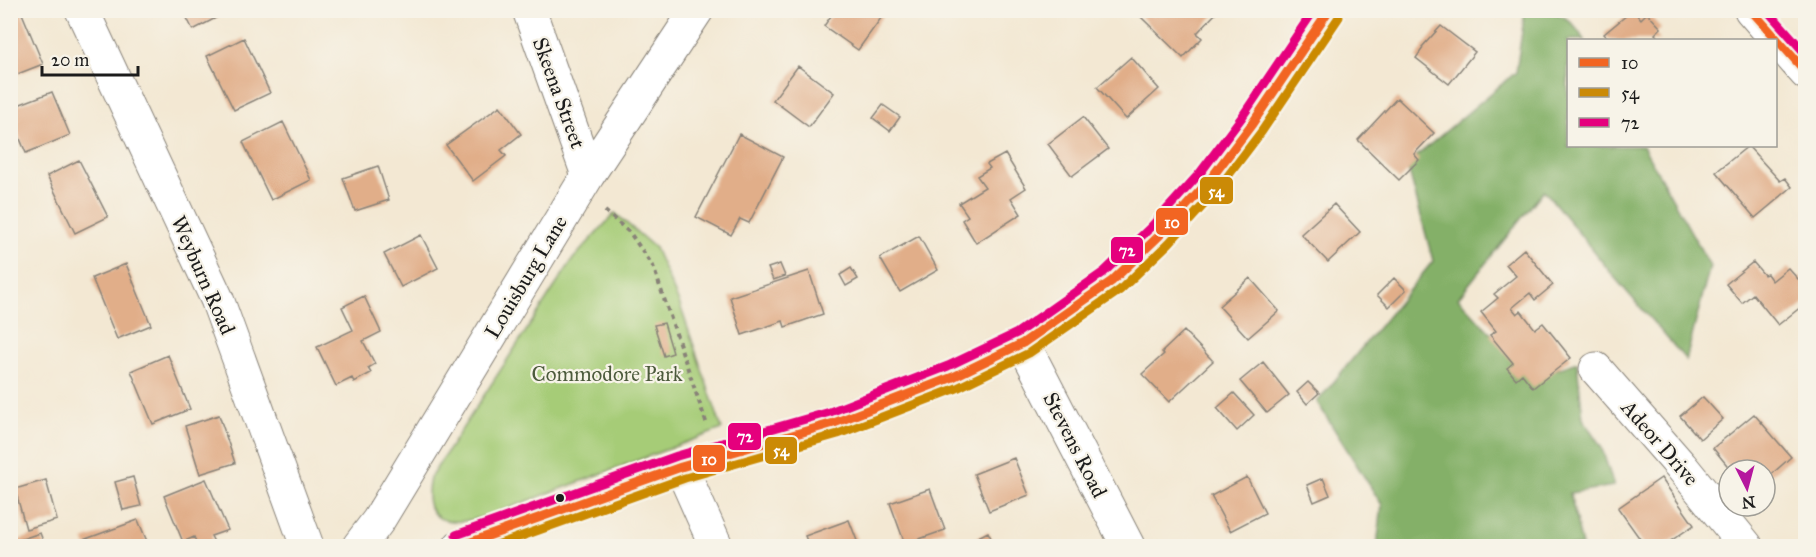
<svg xmlns="http://www.w3.org/2000/svg" width="1816" height="557" viewBox="0 0 1816 557" font-family="'IM FELL Great Primer',serif">
<style>
.green{fill:#a6cc77;stroke:#61744a;stroke-width:1.5}
.forest{fill:#84b068;stroke:#506642;stroke-width:1.5}
.building{fill:#e1ae89}
.lines{fill:none;stroke-linecap:round;stroke-linejoin:round}
.minor-casing{stroke:#888278;stroke-width:35}
.path{stroke:#888278;stroke-width:4;stroke-dasharray:4.5 4.5;stroke-linecap:butt}
.minor{stroke:#fff;stroke-width:33}
.bus-1-casing{stroke:#f7f3e8;stroke-width:14}
.bus-2-casing{stroke:#f7f3e8;stroke-width:14}
.bus-3-casing{stroke:#f7f3e8;stroke-width:14}
.bus-1{stroke:#f26522;stroke-width:9}
.bus-2{stroke:#cb8a06;stroke-width:9}
.bus-3{stroke:#e5007d;stroke-width:9}
.bus-dot{fill:#1c1c1c;stroke:#f7f3e8;stroke-width:2}
.labels{text-anchor:middle;dominant-baseline:central;stroke-width:4.5;stroke-linejoin:round;paint-order:stroke}
.street-label{font-size:21px;fill:#1c1c1c;stroke:#f7f3e8}
.park-label{font-size:21px;fill:#4c5a3c;stroke:#f7f3e8}
.line-badge{stroke:#f7f3e8;stroke-width:2}
.badge-label{font-size:16px;text-anchor:middle;font-weight:bold;fill:#fff}
</style>
<rect width="100%" height="100%" fill="#f7f3e8"/>
<filter id="ink" filterUnits="userSpaceOnUse"><feTurbulence type="fractalNoise" baseFrequency=".0167" numOctaves="2"/><feDisplacementMap in="SourceGraphic" scale="12" xChannelSelector="R" yChannelSelector="G"/><feConvolveMatrix kernelMatrix="1 2 1 2 8 2 1 2 1" color-interpolation-filters="sRGB"/></filter>
<filter id="wash" filterUnits="userSpaceOnUse"><feTurbulence type="fractalNoise" baseFrequency=".008" numOctaves="4" result="noise"/><feDisplacementMap in="SourceGraphic" scale="24" xChannelSelector="R" yChannelSelector="G"/><feGaussianBlur stdDeviation="1.35" result="paint"/><feColorMatrix in="noise" values="0 0 0 0 0 0 0 0 0 0 0 0 0 0 0 0 0 1.4 0 .05"/><feComposite in="paint" operator="in"/></filter>
<g filter="url(#wash)">
<rect width="100%" height="100%" fill="#f3e8d3"/>
<path class="green" d="M615 213 655 248 680 305 722 429 490 515C455 526 419 528 430 478L573 259Z"/>
<path class="forest" d="M1525 11C1556 11 1568 12 1584 40H1568V146H1643L1710 266 1686 360 1615 278 1544 190 1458 298 1533 378 1577 362 1583 419 1601 446 1614 486 1570 493 1582 546H1377L1382 505 1317 402 1433 261 1407 164 1516 72Z"/>
<g id="blocks">
<path class="building" d="M183 10H231L193 30Z
M835 10H879L884 14 858 50 824 26Z
M1158 10H1219L1197 33 1202 38 1183 58 1141 17 1148 11 1153 16Z
M1633 10 1641 19 1647 13 1661 28 1655 34 1660 40H1610L1604 34Z
M21 11 43 64 10 77V15Z
M1441 26 1475 52 1449 84 1416 58 1423 48 1422 47Z
M244 38 270 93 234 110 207 56Z
M1131 57 1159 89 1126 119 1097 87Z
M798 66 834 93 809 127 773 100Z
M52 92 70 135 26 153 10 115V108Z
M1397 98 1434 133 1414 154 1419 160 1399 180 1358 140Z
M883 105 900 117 890 131 873 118Z
M500 106 521 134 501 150 506 156 473 181 446 145Z
M1083 117 1108 149 1072 176 1048 144Z
M283 122 311 180 271 200 243 142Z
M739 134 783 157 749 223 740 219 731 235 696 217Z
M1748 146 1780 181 1785 178 1792 187 1755 218 1716 172Z
M1005 154 1026 188 1011 198 1021 214 976 243 962 220 968 216 959 203 985 187 977 176 990 168 987 164Z
M79 160 108 217 75 233 47 176Z
M378 166 389 200 355 211 343 178Z
M1334 204 1360 232 1328 262 1301 234Z
M421 235 438 268 401 287 384 254Z
M919 236 938 270 900 292 880 258Z
M1524 249 1553 285 1535 300 1530 293 1512 308 1517 314 1521 311 1535 329 1543 323 1571 358 1533 388 1522 374 1516 379 1507 368 1513 363 1490 335 1496 331 1481 312 1498 298 1494 294 1516 276 1506 264Z
M1753 262 1764 275 1767 274 1772 281 1788 268 1798 279 1801 277 1806 283V303L1778 325 1753 294 1742 303 1726 284Z
M126 264 151 325 117 339 92 278Z
M780 264 785 276 773 280 768 268Z
M851 268 858 279 846 286 840 275Z
M809 271 823 314 785 327 783 321 742 335 730 297Z
M1250 278 1279 311 1248 338 1219 306Z
M1394 278 1406 290 1389 307 1377 295Z
M364 296 381 332 363 341 375 364 368 368 371 373 354 382 352 378 336 386 317 347 353 330 342 307Z
M664 323 673 353 664 356 654 325Z
M1184 331 1213 361 1169 402 1142 374 1164 354 1162 352Z
M168 355 190 409 153 424 131 371Z
M1263 362 1289 395 1267 413 1240 381Z
M1308 382 1319 393 1307 404 1297 392Z
M1234 393 1254 415 1237 431 1217 408Z
M1703 397 1723 419 1700 439 1680 416Z
M1754 414 1791 457 1765 480V470H1731L1713 448Z
M219 415 235 463 200 474 185 426Z
M1014 458 1029 495 989 511 974 474Z
M133 477 141 506 123 510 115 482Z
M1247 477 1265 513 1230 531 1211 496Z
M1323 478 1330 495 1314 502 1307 485Z
M1661 478 1694 525 1663 546H1645L1618 508Z
M206 479 228 530 211 536 216 546H198L194 537 183 542 164 496Z
M46 480 57 520 26 529 15 489Z
M930 489 945 530 905 544 890 503Z
M138 520 149 546H86L83 540Z
M849 520 859 546H809L805 536Z
M988 532 992 540 980 546 976 538Z
M40 533 45 546H10V543Z"/>
</g>
</g>
<g filter="url(#ink)">
<use href="#blocks" fill-opacity="0" stroke="#888278" stroke-width="1.5"/>
<g class="lines">
<g class="minor-casing">
<path id="minor" d="M82 10 217 299 307 546
M529 10 588 175
M1751 10 1806 73
M1023 343 1128 546
M1596 369 1681 466 1746 546
M681 467 716 546
M359 546 378 521 588 175 697 10
M460 546 681 467 834 423 953 377 1023 343 1112 281 1160 235 1209 181 1252 124 1329 10"/>
</g>
<path class="path" d="M605 211 630 233 653 266 707 425"/>
<use href="#minor" class="minor"/>
<g class="bus-1-casing">
<path id="bus-1" d="M1751 10 1806 72
M460 546 681 467 834 423 953 377 1023 343 1112 281 1160 235 1209 181 1252 124 1329 10"/>
</g>
<g class="bus-2-casing">
<path id="bus-2" d="M494 546 685 478 838 434 957 388 1029 353 1120 290 1169 243 1218 189 1262 131 1339 17"/>
</g>
<g class="bus-3-casing">
<path id="bus-3" d="M1767 10 1806 54
M456 535 677 456 830 412 948 366 1017 333 1104 272 1151 227 1200 173 1242 117 1314 10"/>
</g>
<use href="#bus-1" class="bus-1"/>
<use href="#bus-2" class="bus-2"/>
<use href="#bus-3" class="bus-3"/>
</g>
</g>
<circle class="bus-dot" cx="560" cy="498" r="5"/>
<g class="labels">
<g class="street-label">
<text transform="translate(559 93) rotate(70)">Skeena Street</text>
<text transform="translate(203 275) rotate(66)">Weyburn Road</text>
<text transform="translate(526 277) rotate(-59)">Louisburg Lane</text>
<text transform="translate(1660 443) rotate(49)">Adeor Drive</text>
<text transform="translate(1075 445) rotate(63)">Stevens Road</text>
</g>
<g class="park-label">
<text x="607" y="374">Commodore Park</text>
</g>
</g>
<g class="line-badge">
<rect x="1199" y="176" width="35" height="29" rx="6" fill="#cb8a06"/>
<rect x="1155" y="207" width="34" height="29" rx="6" fill="#f26522"/>
<rect x="1110" y="236" width="34" height="28" rx="6" fill="#e5007d"/>
<rect x="727" y="422" width="35" height="29" rx="6" fill="#e5007d"/>
<rect x="764" y="436" width="34" height="29" rx="6" fill="#cb8a06"/>
<rect x="692" y="444" width="34" height="29" rx="6" fill="#f26522"/>
</g>
<g class="badge-label">
<text x="1216" y="197">54</text>
<text x="1172" y="228">10</text>
<text x="1127" y="256">72</text>
<text x="745" y="442">72</text>
<text x="781" y="456">54</text>
<text x="709" y="465">10</text>
</g>
<rect width="1816" height="557" fill="none" stroke="#f7f3e8" stroke-width="36"/>
<rect x="1567" y="39" width="210" height="108" fill="#f7f3e8" stroke="#9f9d96" stroke-width="1.5"/>
<rect x="1579" y="58" width="30" height="9" fill="#f26522" stroke="#9f9d96" stroke-width="1.5"/>
<text x="1621" y="69" font-size="18" fill="#1c1c1c">10</text>
<rect x="1579" y="88" width="30" height="9" fill="#cb8a06" stroke="#9f9d96" stroke-width="1.5"/>
<text x="1621" y="99" font-size="18" fill="#1c1c1c">54</text>
<rect x="1579" y="118" width="30" height="9" fill="#e5007d" stroke="#9f9d96" stroke-width="1.5"/>
<text x="1621" y="129" font-size="18" fill="#1c1c1c">72</text>
<g transform="translate(1747 488) rotate(174)"><circle r="28" fill="#f7f3e8" stroke="#9f9d96" stroke-width="1.5"/>
<path d="M0-4.5L10 22L0 15L-10 22Z" fill="#b5179e"/>
<text y="-9" font-size="16" font-weight="bold" text-anchor="middle" fill="#1c1c1c">N</text>
</g>
<path d="M42 66v9h96v-9" fill="none" stroke="#1c1c1c" stroke-width="3"/>
<text x="51" y="66" font-size="18" fill="#1c1c1c" stroke="#f7f3e8" stroke-width="4.5" paint-order="stroke">20 m</text>
</svg>
